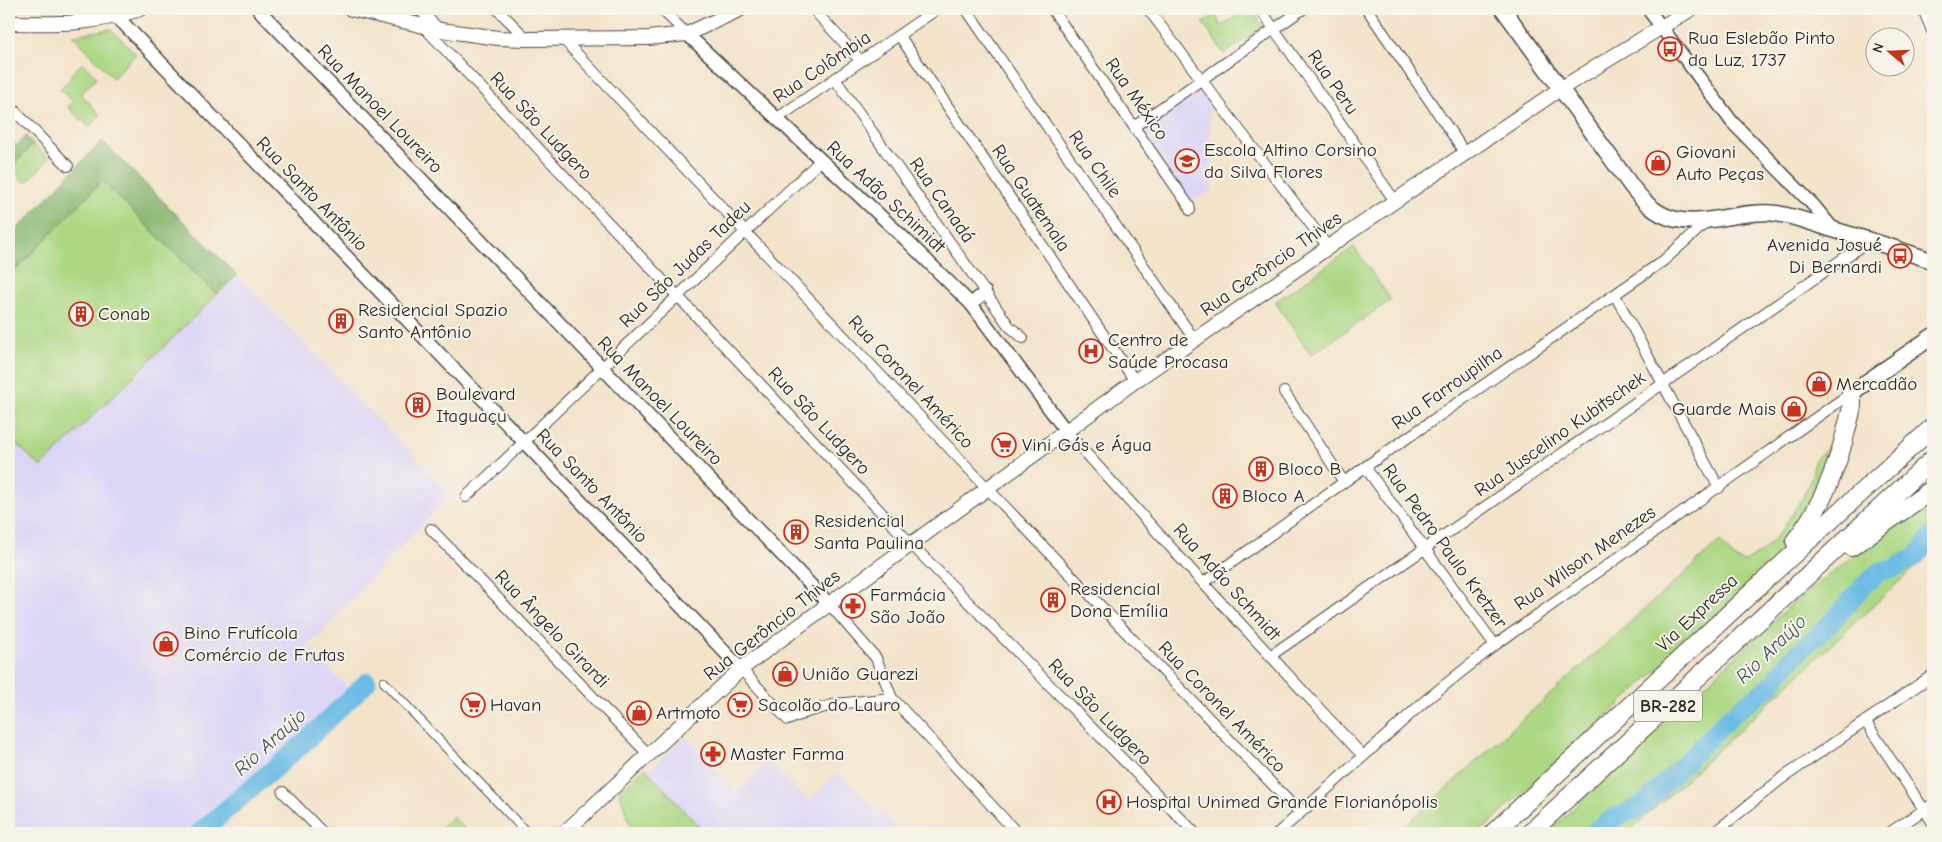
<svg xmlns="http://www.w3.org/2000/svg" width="1942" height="842" viewBox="0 0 1942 842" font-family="'Comic Neue',sans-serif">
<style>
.built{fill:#ddd5f6}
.green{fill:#acd884;stroke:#6c8258}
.forest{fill:#89b872;stroke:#5a724e}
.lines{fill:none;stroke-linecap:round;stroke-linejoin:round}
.river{stroke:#6abbe5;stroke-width:19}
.pedestrian-casing{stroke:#494743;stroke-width:10}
.minor-casing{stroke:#494743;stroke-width:12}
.tertiary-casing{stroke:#494743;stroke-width:15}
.secondary-casing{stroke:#494743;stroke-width:16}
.primary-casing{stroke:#494743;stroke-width:18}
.motorway-casing{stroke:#494743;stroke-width:20}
.pedestrian{stroke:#fff;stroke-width:8}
.minor{stroke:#fff;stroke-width:10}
.tertiary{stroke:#fff;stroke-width:12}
.secondary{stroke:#fff;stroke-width:14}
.primary{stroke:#fff;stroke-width:15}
.motorway{stroke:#fff;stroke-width:18}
.labels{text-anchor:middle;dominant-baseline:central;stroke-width:4;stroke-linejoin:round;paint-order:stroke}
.shield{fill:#f7f3e8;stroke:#686764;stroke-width:1}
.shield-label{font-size:18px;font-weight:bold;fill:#2b2b2b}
.poi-label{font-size:19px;fill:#2b2b2b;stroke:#f7f3e8;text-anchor:start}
.street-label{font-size:19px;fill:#2b2b2b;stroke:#f7f3e8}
.water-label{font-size:20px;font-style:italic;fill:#3e5663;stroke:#f7f3e8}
</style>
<rect width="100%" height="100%" fill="#f7f3e8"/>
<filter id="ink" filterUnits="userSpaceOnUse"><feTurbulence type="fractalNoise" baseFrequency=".02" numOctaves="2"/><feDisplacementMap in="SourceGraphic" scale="10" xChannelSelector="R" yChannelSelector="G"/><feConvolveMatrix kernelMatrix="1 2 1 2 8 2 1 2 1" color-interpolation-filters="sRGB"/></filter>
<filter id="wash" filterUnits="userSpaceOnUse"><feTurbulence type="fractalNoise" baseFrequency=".0096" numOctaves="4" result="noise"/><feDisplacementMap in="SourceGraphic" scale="20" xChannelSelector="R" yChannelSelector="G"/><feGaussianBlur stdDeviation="1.12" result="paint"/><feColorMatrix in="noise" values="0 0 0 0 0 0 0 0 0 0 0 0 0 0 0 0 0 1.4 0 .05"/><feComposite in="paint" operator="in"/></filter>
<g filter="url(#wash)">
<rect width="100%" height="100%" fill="#f3e3c9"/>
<path class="built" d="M1201 91 1209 99 1212 191 1188 202 1144 130Z
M237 275 451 494 308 646 354 694 218 833H9V437L41 467Z
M685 736 737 792 768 761 809 801 837 773 895 825 886 833H706L648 771Z"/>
<path class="green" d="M1248 9H1251L1263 27 1224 54 1203 23 1215 15 1222 26Z
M111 29 136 54 113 78 73 35Z
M83 63 97 78 81 94 100 115 89 127 68 107 73 102 60 89 72 77 70 75Z
M102 141 237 275 41 467 9 437V238Z
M33 144 49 159 26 183 10 168Z
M1354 247 1391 300 1311 355 1275 302Z
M1841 437 1799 530 1779 558 1479 833H1397L1720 541 1735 559 1745 562 1762 552 1782 530 1804 495 1812 476 1814 460Z
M1933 502V551C1830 644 1730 741 1627 833H1547L1798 598 1897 524Z
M645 768 705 833H633L619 791Z
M452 816 469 833H439L437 831Z"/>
<path class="forest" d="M26 136 33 144 10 168 9 166V140L10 139 16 146Z
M102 141 237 275 217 295 102 181 9 277V238Z"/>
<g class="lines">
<path class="river" d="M199 833 304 743 367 682
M1593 833 1610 820 1642 806 1733 714 1770 686 1793 657 1829 625 1864 585 1881 571 1893 569 1915 557 1933 535"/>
</g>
</g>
<g filter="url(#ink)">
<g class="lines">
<g class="pedestrian-casing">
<path id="pedestrian" d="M384 682 527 833"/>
</g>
<g class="minor-casing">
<path id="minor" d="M419 9 440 30
M497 9 527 39
M661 9 687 34
M813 9 861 61
M966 9 1194 339
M1052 9 1189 206 1190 210
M1148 9 1328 247
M1260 9 1395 201
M1367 9 1459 144 1464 154
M1923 9 1933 33
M423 26 911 544 1195 833
M899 35 1135 381
M562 38 988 489 1300 813
M835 79 1009 326 1023 338
M9 105 68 166
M776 119 937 9
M1135 126 1303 9
M1615 295 1719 488
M1284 392 1344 482
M1066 431 1203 583 1363 756
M1365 467 1495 645
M466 497 820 161
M431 529 648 754
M1203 583 1365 467 1663 261 1709 220
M829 604 876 658 892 698 1017 833
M1270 656 1870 240
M741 669 788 720 807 712 836 704 892 698
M1865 721 1933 823
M283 792 323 833
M1278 833 1426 700 1495 645 1851 393
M1714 833 1781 779 1933 675
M1889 833 1933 804"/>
</g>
<g class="tertiary-casing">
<path id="tertiary" d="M106 9 125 25 741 669
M258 9 829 604
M1648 9 1732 122 1814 206 1834 230
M687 34 905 239 971 304 1066 431
M971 304 985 292"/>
</g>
<g class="secondary-casing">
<path id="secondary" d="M351 9 441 30 498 38 527 39 648 38 687 34 741 9
M9 23C59 24 92 25 140 9
M564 833 741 669 829 604 1135 381 1395 201 1560 89 1691 9"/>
</g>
<g class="primary-casing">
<path id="primary" d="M1503 9 1632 187C1644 202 1655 214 1674 219 1706 227 1739 210 1772 213 1791 215 1810 222 1828 228 1863 238 1898 249 1933 261
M1851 393 1933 336"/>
</g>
<g class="motorway-casing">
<path id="motorway" d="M1795 541C1822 507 1837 469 1847 427 1850 415 1854 405 1851 393
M1851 547 1933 489
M1493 833 1764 581 1933 427
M1530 833 1933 459"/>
</g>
<use href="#pedestrian" class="pedestrian"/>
<use href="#minor" class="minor"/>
<use href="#tertiary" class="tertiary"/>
<use href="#secondary" class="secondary"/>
<use href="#primary" class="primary"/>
<use href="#motorway" class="motorway"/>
</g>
</g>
<defs>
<g id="bus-ring" transform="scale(1.25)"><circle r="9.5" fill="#f7f3e8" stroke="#c8321e" stroke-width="1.5"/><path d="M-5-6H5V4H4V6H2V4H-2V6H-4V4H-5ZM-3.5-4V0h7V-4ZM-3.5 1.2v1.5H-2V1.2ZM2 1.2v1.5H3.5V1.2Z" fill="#c8321e"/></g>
<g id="school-ring" transform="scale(1.25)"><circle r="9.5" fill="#f7f3e8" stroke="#c8321e" stroke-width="1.5"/><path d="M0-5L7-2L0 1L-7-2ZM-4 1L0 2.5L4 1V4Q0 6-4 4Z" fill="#c8321e"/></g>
<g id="shop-ring" transform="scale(1.25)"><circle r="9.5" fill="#f7f3e8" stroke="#c8321e" stroke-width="1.5"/><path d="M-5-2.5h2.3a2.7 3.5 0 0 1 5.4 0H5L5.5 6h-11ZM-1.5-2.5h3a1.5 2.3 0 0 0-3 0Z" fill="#c8321e"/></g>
<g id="building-ring" transform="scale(1.25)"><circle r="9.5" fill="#f7f3e8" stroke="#c8321e" stroke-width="1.5"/><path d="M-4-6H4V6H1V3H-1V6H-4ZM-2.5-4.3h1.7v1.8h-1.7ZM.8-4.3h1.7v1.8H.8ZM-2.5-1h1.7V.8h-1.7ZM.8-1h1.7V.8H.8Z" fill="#c8321e"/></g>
<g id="hospital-ring" transform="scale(1.25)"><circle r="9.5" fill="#f7f3e8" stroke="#c8321e" stroke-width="1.5"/><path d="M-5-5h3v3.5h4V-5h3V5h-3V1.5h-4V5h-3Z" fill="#c8321e"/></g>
<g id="supermarket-ring" transform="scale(1.25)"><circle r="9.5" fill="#f7f3e8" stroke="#c8321e" stroke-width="1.5"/><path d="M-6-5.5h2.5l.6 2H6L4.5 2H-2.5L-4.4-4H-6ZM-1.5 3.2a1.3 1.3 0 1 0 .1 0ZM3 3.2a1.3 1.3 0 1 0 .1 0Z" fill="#c8321e"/></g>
<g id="pharmacy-ring" transform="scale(1.25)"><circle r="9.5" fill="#f7f3e8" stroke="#c8321e" stroke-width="1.5"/><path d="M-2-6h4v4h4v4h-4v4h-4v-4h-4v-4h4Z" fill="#c8321e"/></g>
</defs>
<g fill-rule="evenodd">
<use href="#bus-ring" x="1670" y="49"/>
<use href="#school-ring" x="1187" y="161"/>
<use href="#shop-ring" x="1658" y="163"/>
<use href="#bus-ring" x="1900" y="256"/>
<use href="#building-ring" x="81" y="314"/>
<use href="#building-ring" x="341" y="321"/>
<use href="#hospital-ring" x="1091" y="351"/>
<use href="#shop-ring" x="1819" y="384"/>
<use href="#building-ring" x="418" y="405"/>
<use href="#shop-ring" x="1794" y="409"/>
<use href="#supermarket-ring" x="1004" y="445"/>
<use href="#building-ring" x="1261" y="469"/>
<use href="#building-ring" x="1225" y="496"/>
<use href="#building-ring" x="796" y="532"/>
<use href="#building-ring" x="1053" y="600"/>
<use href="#pharmacy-ring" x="853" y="606"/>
<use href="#shop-ring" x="166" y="644"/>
<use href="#shop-ring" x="785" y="674"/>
<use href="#supermarket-ring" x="473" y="705"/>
<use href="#supermarket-ring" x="740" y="705"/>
<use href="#shop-ring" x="639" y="713"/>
<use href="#pharmacy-ring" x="713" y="754"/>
<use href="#hospital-ring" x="1109" y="802"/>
</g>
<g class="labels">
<rect class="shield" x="1634" y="690.5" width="68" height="31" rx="4"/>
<g class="shield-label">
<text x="1668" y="706">BR-282</text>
</g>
<g class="poi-label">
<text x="1688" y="38">Rua Eslebão Pinto<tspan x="1688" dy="22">da Luz, 1737</tspan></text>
<text x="1204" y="150">Escola Altino Corsino<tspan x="1204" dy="22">da Silva Flores</tspan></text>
<text x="1676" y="152">Giovani<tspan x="1676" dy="22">Auto Peças</tspan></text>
<text x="1882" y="245" text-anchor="end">Avenida Josué<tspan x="1882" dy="22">Di Bernardi</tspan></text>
<text x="358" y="310">Residencial Spazio<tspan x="358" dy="22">Santo Antônio</tspan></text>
<text x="98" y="314">Conab</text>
<text x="1108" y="340">Centro de<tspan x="1108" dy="22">Saúde Procasa</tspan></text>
<text x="1836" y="384">Mercadão</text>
<text x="436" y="394">Boulevard<tspan x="436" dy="22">Itaguaçu</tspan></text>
<text x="1776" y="409" text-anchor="end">Guarde Mais</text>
<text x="1022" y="445">Vini Gás e Água</text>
<text x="1278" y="469">Bloco B</text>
<text x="1242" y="496">Bloco A</text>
<text x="814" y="521">Residencial<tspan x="814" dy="22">Santa Paulina</tspan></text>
<text x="1070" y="589">Residencial<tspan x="1070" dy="22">Dona Emília</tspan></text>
<text x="870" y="595">Farmácia<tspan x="870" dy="22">São João</tspan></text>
<text x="184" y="633">Bino Frutícola<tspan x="184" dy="22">Comércio de Frutas</tspan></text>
<text x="802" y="674">União Guarezi</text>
<text x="490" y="705">Havan</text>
<text x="758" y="705">Sacolão do Lauro</text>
<text x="656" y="713">Artmoto</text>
<text x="730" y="754">Master Farma</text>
<text x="1126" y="802">Hospital Unimed Grande Florianópolis</text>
</g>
<g class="street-label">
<text transform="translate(822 67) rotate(-34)">Rua Colômbia</text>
<text transform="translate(1333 82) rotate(55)">Rua Peru</text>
<text transform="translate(1137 99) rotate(55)">Rua México</text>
<text transform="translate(380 109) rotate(46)">Rua Manoel Loureiro</text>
<text transform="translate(541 126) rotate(47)">Rua São Ludgero</text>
<text transform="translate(1095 164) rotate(55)">Rua Chile</text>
<text transform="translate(312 194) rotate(46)">Rua Santo Antônio</text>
<text transform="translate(886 197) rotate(43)">Rua Adão Schimidt</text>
<text transform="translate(1031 198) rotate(56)">Rua Guatemala</text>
<text transform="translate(942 200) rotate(55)">Rua Canadá</text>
<text transform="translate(685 264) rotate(-44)">Rua São Judas Tadeu</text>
<text transform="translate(1271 264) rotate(-35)">Rua Gerôncio Thives</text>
<text transform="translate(911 382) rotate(47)">Rua Coronel Américo</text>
<text transform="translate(1447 388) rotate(-35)">Rua Farroupilha</text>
<text transform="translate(660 401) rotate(46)">Rua Manoel Loureiro</text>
<text transform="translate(819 421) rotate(47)">Rua São Ludgero</text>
<text transform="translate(1560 434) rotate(-35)">Rua Juscelino Kubitschek</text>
<text transform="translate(592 486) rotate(46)">Rua Santo Antônio</text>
<text transform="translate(1445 546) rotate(54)">Rua Pedro Paulo Kretzer</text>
<text transform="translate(1585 558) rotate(-35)">Rua Wilson Menezes</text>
<text transform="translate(1227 582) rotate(48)">Rua Adão Schmidt</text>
<text transform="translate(1697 613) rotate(-43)">Via Expressa</text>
<text transform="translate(772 625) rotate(-38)">Rua Gerôncio Thives</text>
<text transform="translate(552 629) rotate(46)">Rua Ângelo Girardi</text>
<text transform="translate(1222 707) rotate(46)">Rua Coronel Américo</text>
<text transform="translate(1100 712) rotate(46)">Rua São Ludgero</text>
</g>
<g class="water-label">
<text transform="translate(1771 649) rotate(-44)">Rio Araújo</text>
<text transform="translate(270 742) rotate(-42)">Rio Araújo</text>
</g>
</g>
<rect width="1942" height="842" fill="none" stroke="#f7f3e8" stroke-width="30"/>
<g transform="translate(1890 52) rotate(289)"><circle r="24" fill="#f7f3e8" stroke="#a5a39c"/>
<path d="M0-4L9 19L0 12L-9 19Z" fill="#c8321e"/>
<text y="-8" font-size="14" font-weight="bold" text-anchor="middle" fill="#2b2b2b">N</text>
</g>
</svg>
